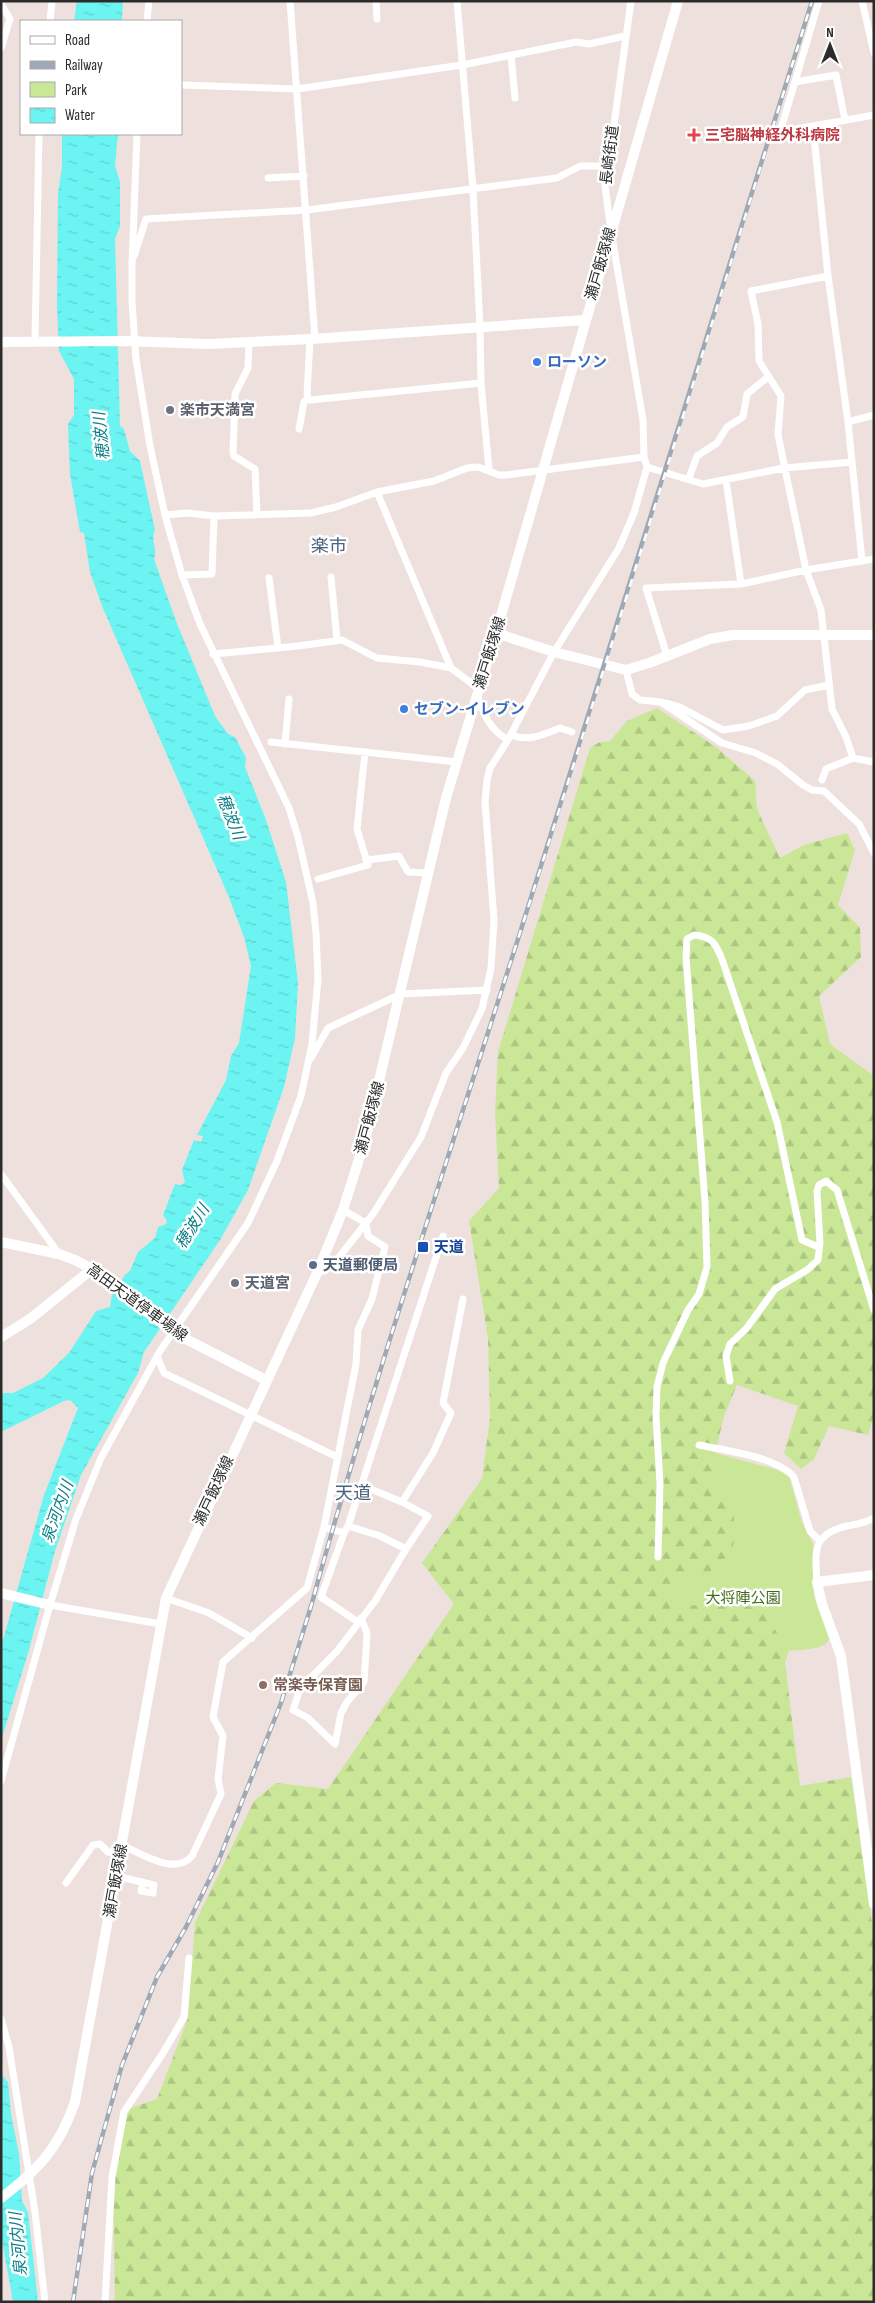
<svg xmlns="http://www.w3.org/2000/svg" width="875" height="2303" viewBox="0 0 875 2303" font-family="'Sofia Sans Condensed','Noto Sans JP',sans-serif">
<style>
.green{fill:#c9e797}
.forest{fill:url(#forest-firs)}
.water{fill:url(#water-ripples)}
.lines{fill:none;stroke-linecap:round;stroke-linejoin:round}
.street{stroke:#fff;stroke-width:7}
.secondary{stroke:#fff;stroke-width:10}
.rail-casing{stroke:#9fa9b6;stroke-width:4.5}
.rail{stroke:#fff;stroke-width:2.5;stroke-dasharray:8;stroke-linecap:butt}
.health-dot{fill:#e0444e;stroke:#fff;stroke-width:2}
.shop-dot{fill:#3f7fe0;stroke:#fff;stroke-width:2}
.worship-dot{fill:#6b7280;stroke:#fff;stroke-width:2}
.transit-dot{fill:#1a4fb4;stroke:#fff;stroke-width:2}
.service-dot{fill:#5c6f8a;stroke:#fff;stroke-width:2}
.education-dot{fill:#8d6e63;stroke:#fff;stroke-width:2}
.labels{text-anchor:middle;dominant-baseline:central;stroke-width:5;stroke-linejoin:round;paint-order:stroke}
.health-label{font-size:15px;font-weight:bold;fill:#be3a42;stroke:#fff;text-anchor:start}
.street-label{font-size:15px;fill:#2b2b2b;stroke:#fff}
.shop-label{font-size:15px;font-weight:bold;fill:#366cbe;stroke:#fff;text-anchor:start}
.worship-label{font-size:15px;font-weight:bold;fill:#5b616d;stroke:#fff;text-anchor:start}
.transit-label{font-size:15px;font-weight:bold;fill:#164399;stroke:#fff;text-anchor:start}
.service-label{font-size:15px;font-weight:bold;fill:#4e5e75;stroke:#fff;text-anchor:start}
.park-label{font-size:15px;fill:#416c17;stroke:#fff}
.education-label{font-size:15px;font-weight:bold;fill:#785e54;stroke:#fff;text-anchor:start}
.water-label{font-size:16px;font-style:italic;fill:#097f86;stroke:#fff}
.quarter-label{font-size:18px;fill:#49627e;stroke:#fff}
</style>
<defs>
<pattern id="forest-firs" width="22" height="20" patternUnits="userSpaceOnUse" patternTransform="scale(1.25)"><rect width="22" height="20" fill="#c9e797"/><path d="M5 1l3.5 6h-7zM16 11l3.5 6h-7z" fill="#adc682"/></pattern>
<pattern id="water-ripples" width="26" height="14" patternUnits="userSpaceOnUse" patternTransform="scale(1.25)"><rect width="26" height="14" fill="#6bf4f1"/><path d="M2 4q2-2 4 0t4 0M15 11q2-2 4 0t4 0" fill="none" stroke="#5dd1cf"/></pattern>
</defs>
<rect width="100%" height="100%" fill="#eee1dd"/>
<path class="green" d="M700 1449 778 1470 789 1476 802 1523 813 1544 814 1596 830 1636C828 1651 801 1649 789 1651L783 1667 665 1625Z"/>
<path class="forest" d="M657 708 716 747 755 781 757 809 780 858 804 845 847 833 855 850 838 905 860 928 861 957 819 996 830 1044 874 1076V1415L868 1435 829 1426 814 1459 801 1469 784 1453 798 1406 737 1385 724 1416 714 1458 715 1492 734 1515V1543L729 1560 706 1574 680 1579 676 1588V1600L689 1606 728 1601 753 1608 768 1615 783 1646 800 1786 851 1777 874 1937V2302H115L113 2184 128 2109 157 2099 188 2018 195 1923 254 1801 276 1783 328 1789 454 1604 422 1563 482 1479 490 1418 488 1338 469 1221 499 1188 495 1114 498 1052 590 748 600 742 610 741 627 721Z"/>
<path class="water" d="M77 1H123L122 21H74Z
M62 134H118L115 166 120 182V226L115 239 120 426 124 429 130 451 140 461 155 530C150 540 158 549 154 559L176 621 215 716 228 734 235 737 246 758 245 767 266 820 286 882 298 983 295 1038 284 1087 248 1190 220 1240 144 1352 138 1373 81 1475 55 1551 29 1650 1 1741V1647L44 1495 78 1408 70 1400 64 1401 1 1432V1393H13L43 1378 69 1353 96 1311 110 1307 112 1295 125 1275 130 1271 138 1252 155 1238 158 1227 166 1224 167 1221 163 1215 175 1184 182 1185 185 1182 182 1170 194 1140 201 1142 203 1136 197 1135 226 1080 231 1056 239 1043 251 966 244 937 228 895 102 606 90 572 84 533 80 532 70 474 68 424 74 415V379L59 351 57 306 58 194 62 166Z
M1 2074 8 2082 11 2114 19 2154 22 2201 28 2212 38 2302H13L1 2235Z"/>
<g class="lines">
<path class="street" d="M290 1 315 339
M376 1 377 19
M457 1 473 189 480 327 481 383 489 470
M819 1 780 132 874 115
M862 1 874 53
M1 4 10 19 1 48
M50 21 52 1
M147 21 149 1
M511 55 515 98
M795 82 836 75 845 120
M181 85 297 89 462 65 576 42 589 44 625 36
M813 126 828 276 848 422 862 561
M268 178 304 176
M134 256 146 219 307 210 557 178 580 166H606
M828 276 751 291 758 324 759 361 781 396 778 435 806 570 821 610 832 709 846 737 853 758 874 762
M310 339 307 395 310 400 481 383
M35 340 39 134
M249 342 248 368 235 394 233 452 234 456 255 469 257 515
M848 422 874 415
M299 429 304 402 308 398
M647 467 703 484 784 468 852 462
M689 478 697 456 717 443 727 427 743 417 747 394 768 377
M726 480 741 584
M377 492 451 668
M165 515 188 513 214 516 311 513 336 507 377 492 434 481 467 468 478 467 499 475H506L644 457
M182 575 212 574 214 516
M331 577 337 640
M269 578 278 648
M213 654 298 646 342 640 377 658 420 662 451 668 479 689
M667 656 646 588 741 584 806 570 874 559
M626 670 632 694 640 700 661 702 722 743 756 753 777 764 803 785 812 790 824 791 859 824 874 853
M477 695C484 715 489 729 508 740
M666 703 680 707 723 730 749 726 777 716 805 690 829 685
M511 735C529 742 542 735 560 728L572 732
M271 742 457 762
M285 744 289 699
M822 780 826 769 853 758
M366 860 399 856 408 872 429 873
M318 879 368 865 357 829 365 752
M311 1058 328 1028 401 994 487 990
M1 1174 59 1254
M343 1210 366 1223
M318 1271H324L332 1266 373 1214 421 1137 446 1073 463 1048 482 1009 491 968 494 920 485 802 487 780 490 768 508 740 554 652 619 548 634 513 647 467 644 457 643 420 611 231 605 186 606 166 613 132 631 1
M157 1356 164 1373 337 1457
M730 1381 726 1356 730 1344 746 1329 775 1289 807 1270 818 1260 820 1243
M699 1445C727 1451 775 1456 794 1477L810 1531 819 1540
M361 1485 402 1502 428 1516 406 1549
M402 1502 433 1453 451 1413 443 1403 463 1299
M348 1526 443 1236
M324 1527 344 1533 348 1526 380 1536 406 1549 375 1601 338 1650 300 1689 293 1710 308 1718 335 1744 341 1713 347 1702 364 1682 367 1633 361 1618
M344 1533 321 1597 358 1622
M658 1557 660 1484 656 1416 657 1387 663 1363 688 1310 699 1294 707 1267 705 1202 686 957 687 939 694 935C713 936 717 946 723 962L777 1122 802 1240 816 1246 820 1243 817 1191 819 1185 826 1181 837 1190 874 1310
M817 1582C815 1551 812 1534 847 1526 857 1524 866 1523 874 1518
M166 1598 209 1613 252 1638
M50 1605 161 1624
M1 1781 50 1605 76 1519 101 1458 160 1351 248 1223 277 1161 301 1096 312 1044 318 979 316 933 313 903 298 837 289 808 200 624 182 575 165 515 150 446 136 359 132 302V264L137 134
M122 1845C142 1854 175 1876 192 1856L221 1794 218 1779 223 1736 213 1717 223 1662 307 1588 324 1527 356 1364 358 1330 372 1299 385 1247 368 1236 366 1223
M116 1876 154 1885 153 1893 141 1891 143 1882
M66 1883 93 1845 100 1844 108 1852 120 1854
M1 2019 9 2047 35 2212 45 2302
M105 2302 112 2177 124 2112 163 2053 184 2017 189 1958"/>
<path class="secondary" d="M1 342 127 341 208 344 312 339 585 320
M496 633 554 652 626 670 649 663 710 639 733 635H874
M1 1242 59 1254 75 1260 92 1269 174 1333 266 1380
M1 1337 30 1319 92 1269
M874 1575 817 1582 822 1604 841 1656 874 1904
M1 1593 50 1605
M1 2198C39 2169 59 2148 75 2102L166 1598 318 1271 343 1210 365 1140 446 798 496 633 678 1"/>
<g class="rail-casing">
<path id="rail" d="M310 1610C372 1384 447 1162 518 939 618 627 715 314 812 1
M73 2302 92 2173 122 2065 157 1977 186 1927 218 1862 281 1703 312 1603"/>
</g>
<use href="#rail" class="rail"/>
</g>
<path class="health-dot" d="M691.5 127.5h5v5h5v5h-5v5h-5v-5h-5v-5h5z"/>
<g class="shop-dot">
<circle cx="537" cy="362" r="5"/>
<circle cx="404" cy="709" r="5"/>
</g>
<g class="worship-dot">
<circle cx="170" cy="410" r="5"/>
<circle cx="235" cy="1283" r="5"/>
</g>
<rect class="transit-dot" x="417" y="1241" width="12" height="12" rx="2.5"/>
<circle class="service-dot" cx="313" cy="1265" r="5"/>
<circle class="education-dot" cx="263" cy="1685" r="5"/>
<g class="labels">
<g class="health-label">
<text x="705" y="135">三宅脳神経外科病院</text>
</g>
<g class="street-label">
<text transform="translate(610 155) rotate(-83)">長崎街道</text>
<text transform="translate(601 264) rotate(-74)">瀬戸飯塚線</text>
<text transform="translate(490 653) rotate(-73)">瀬戸飯塚線</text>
<text transform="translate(370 1118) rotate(-75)">瀬戸飯塚線</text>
<text transform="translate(137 1303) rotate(36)">高田天道停車場線</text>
<text transform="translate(214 1491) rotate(-65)">瀬戸飯塚線</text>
<text transform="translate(116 1881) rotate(-80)">瀬戸飯塚線</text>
</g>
<g class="shop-label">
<text x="547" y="362">ローソン</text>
<text x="414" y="709">セブン-イレブン</text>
</g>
<g class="worship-label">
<text x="180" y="410">楽市天満宮</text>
<text x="245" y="1283">天道宮</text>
</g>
<g class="transit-label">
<text x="434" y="1247">天道</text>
</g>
<g class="service-label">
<text x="323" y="1265">天道郵便局</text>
</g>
<g class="park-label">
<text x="743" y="1598">大将陣公園</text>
</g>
<g class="education-label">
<text x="273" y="1685">常楽寺保育園</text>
</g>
<g class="water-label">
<text transform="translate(102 436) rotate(-96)">穂波川</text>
<text transform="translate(230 817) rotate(68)">穂波川</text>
<text transform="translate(193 1227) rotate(-58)">穂波川</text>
<text transform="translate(58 1512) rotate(-70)">泉河内川</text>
<text transform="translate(19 2244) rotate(-95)">泉河内川</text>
</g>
<g class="quarter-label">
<text x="329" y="546">楽市</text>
<text x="353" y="1493">天道</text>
</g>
</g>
<rect width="875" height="2303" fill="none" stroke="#2b2b2b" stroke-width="5"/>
<rect x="20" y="20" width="162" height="115" fill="#ffffff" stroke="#aaaaaa"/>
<rect x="30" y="36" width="25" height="8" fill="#ffffff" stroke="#aaaaaa"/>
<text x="65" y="45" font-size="15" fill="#2b2b2b">Road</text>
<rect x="30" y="61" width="25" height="8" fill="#9fa9b6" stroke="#aaaaaa"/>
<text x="65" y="70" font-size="15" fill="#2b2b2b">Railway</text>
<rect x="30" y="82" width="25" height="15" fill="#c9e797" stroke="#aaaaaa"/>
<text x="65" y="95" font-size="15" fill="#2b2b2b">Park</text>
<rect x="30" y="108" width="25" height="15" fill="url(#water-ripples)" stroke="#aaaaaa"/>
<text x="65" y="120" font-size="15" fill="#2b2b2b">Water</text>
<g transform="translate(830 45)" stroke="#ffffff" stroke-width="4" paint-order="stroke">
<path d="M0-4L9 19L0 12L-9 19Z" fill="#2b2b2b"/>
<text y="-8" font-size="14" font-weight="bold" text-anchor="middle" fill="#2b2b2b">N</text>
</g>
</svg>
